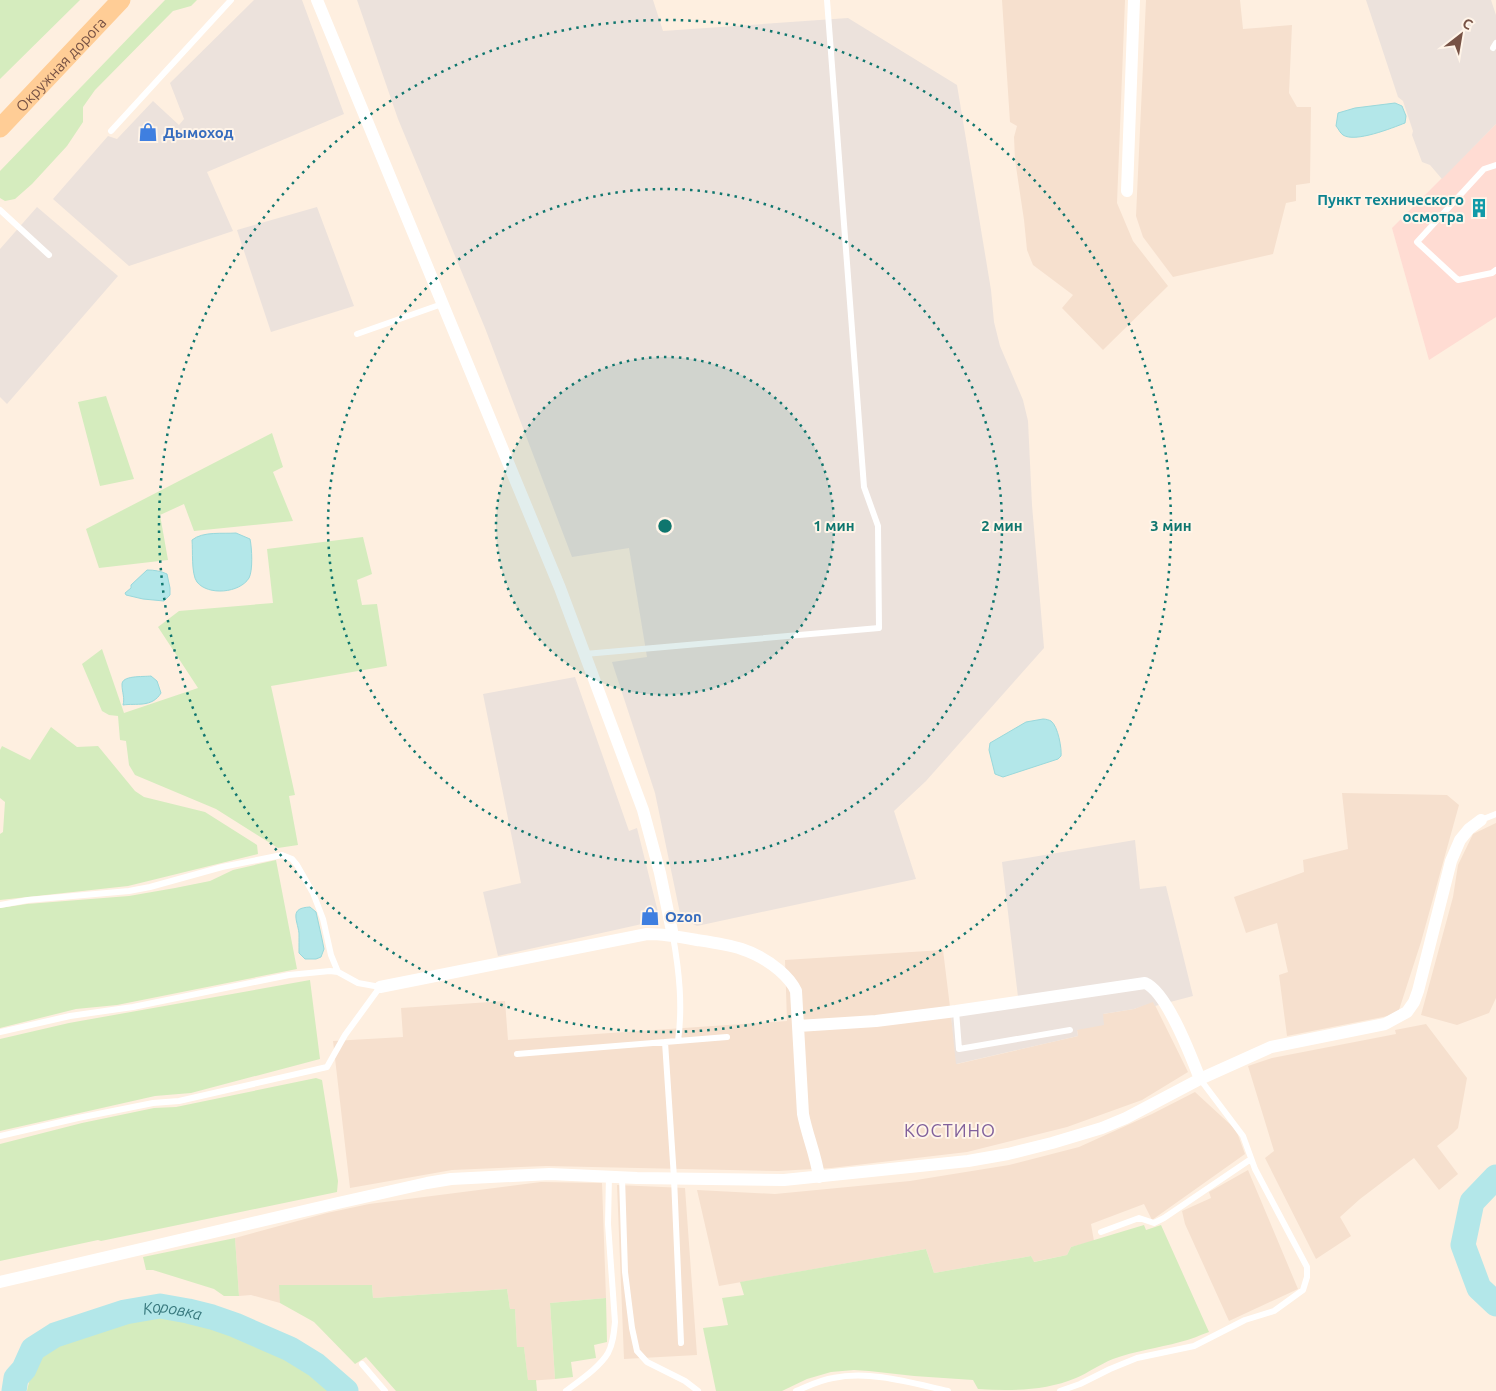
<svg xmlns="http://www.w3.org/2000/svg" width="1496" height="1391" viewBox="0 0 1496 1391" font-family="Ubuntu,sans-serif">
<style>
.residential{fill:#f6e0ce}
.commercial{fill:#ffdcd3}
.industrial{fill:#ece2dc}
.green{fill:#d5ecbe}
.water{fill:#b3e7e9;stroke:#99d8db}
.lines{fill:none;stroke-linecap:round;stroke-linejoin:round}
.river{stroke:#b3e7e9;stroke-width:25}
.service{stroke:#fff;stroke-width:6}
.minor{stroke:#fff;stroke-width:12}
.primary{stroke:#ffcd96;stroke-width:19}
.ring{fill:none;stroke:#0f766e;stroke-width:2.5;stroke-dasharray:2.5 5}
.labels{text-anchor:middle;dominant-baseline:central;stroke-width:4;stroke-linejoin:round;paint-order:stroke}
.street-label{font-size:15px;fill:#775245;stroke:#fff4e8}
.shop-label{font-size:15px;font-weight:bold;fill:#366cbe;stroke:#fff4e8;text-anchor:start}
.culture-label{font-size:15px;font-weight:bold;fill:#0d838f;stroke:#fff4e8;text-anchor:end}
.water-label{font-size:16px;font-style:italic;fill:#38797e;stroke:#fff4e8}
.quarter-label{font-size:18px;letter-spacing:1px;fill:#81609b;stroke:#fff4e8}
.centre{fill:#0f766e;stroke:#fff4e8;stroke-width:2.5}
.ring-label{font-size:15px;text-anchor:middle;font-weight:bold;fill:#0f766e;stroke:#fff4e8;stroke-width:4;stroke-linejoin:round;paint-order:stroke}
</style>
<rect width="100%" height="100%" fill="#feefe0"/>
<path class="residential" d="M1002 0H1125L1117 203 1133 241 1168 286 1103 350 1062 308 1073 295 1033 265 1027 250 1024 220 1015 160 1014 137 1017 126 1010 122Z
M1146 0H1240L1243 29 1292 25 1289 93 1297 107H1311L1310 183 1296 185V201L1286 203 1273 254 1173 277 1143 237 1136 216Z
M1342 793 1447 795 1459 805 1421 942 1399 1010 1388 1016 1287 1036 1279 975 1288 972 1277 923 1246 933 1234 897 1304 872 1303 860 1348 849Z
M1496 823V998L1489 1013 1457 1025 1421 1015 1453 897 1458 865 1473 834Z
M943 950 957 1064 1078 1036 1077 1030 1103 1014 1134 1009 1153 1001 1188 1072 1142 1100 1067 1127 967 1152 831 1168 778 1171 546 1166 452 1170 350 1188 333 1041 403 1037 401 1008 505 1001 508 1040 787 1021 785 960Z
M1426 1024 1467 1078 1458 1128 1453 1133 1437 1146 1458 1174 1439 1190 1414 1158 1360 1199 1340 1217 1351 1236 1316 1259 1265 1158 1274 1151 1248 1066 1272 1058 1396 1034 1395 1030Z
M1195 1092 1233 1127 1238 1135 1245 1154 1152 1220 1144 1204 1091 1224 1094 1241 1071 1247 1067 1255 1033 1262 1031 1256 934 1273 926 1249 719 1286 697 1190 775 1194 910 1181 1009 1165 1079 1147 1152 1114Z
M1248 1170 1298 1289 1229 1321 1185 1224 1182 1211 1211 1198 1209 1192Z
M541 1182 602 1183 606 1298 550 1303 555 1379 528 1381 524 1347H517L515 1309H510L507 1289 373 1298 372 1285H280V1303L251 1295 239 1296 235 1238 327 1213 369 1204Z
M617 1185 685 1188 697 1355 624 1359Z"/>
<path class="commercial" d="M1496 124V317L1429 360 1392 228Z"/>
<path class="industrial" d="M254 0H302L344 114 207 172 233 231 129 266 53 199 108 136 117 139 153 101 179 125 184 119 170 83Z
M357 0H653L663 31 848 18 957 85 991 290 994 322 1000 346 1023 400 1028 421 1032 505 1044 648 926 781 894 811 916 879 697 926 681 918 655 793 612 662 647 657 629 548 572 557 485 328 398 119Z
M1366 0H1491L1496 15V124L1442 179 1430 165 1422 162 1412 135 1413 131 1403 101 1398 97Z
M37 207 118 276 7 404 0 397V249Z
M317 207 354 306 271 332 237 230Z
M575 677 629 831 637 828 660 920 498 956 483 892 521 883 483 694Z
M1135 840 1140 889 1166 886 1193 996 1155 1006 1153 1002 1134 1009 1103 1014 1104 1025 1077 1030 1078 1036 956 1064 950 1007 1018 997 1002 862Z"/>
<path class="green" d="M0 0H80L0 79Z
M165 0H197L191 6 173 11 95 90 83 107V122L67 146 32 184 15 199 5 201 0 198V171Z
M106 396 134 479 100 486 78 402Z
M272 433 283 467 273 472 293 521 194 531 184 504 160 515 168 560 99 568 86 529Z
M363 537 372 574 357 580 362 605 377 604 387 666 271 686 295 795 289 796 298 845 278 848 216 809 135 775 129 765 126 741 120 740 118 716 109 715 102 711 82 664 102 649 124 713 198 688 158 627 179 611 273 603 267 549Z
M51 727 77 747 98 746 135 791 144 797 205 812 257 845 258 854 128 886 0 900V834L3 832 5 802 0 798V750L2 746 30 760Z
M276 860 297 969 117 1005 76 1009 0 1028V908L27 904 129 896 175 888 210 881 233 870Z
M310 980 320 1059 191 1093 155 1096 0 1131V1039L69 1023Z
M316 1078 322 1080 338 1181 337 1192 101 1241 98 1240 0 1261V1144L82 1123 154 1108 176 1107Z
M1144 1225 1146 1230 1161 1225 1209 1332C1200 1335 1190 1340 1180 1342 1158 1348 1135 1351 1113 1359 1100 1364 1088 1373 1076 1378 1045 1391 1011 1391 978 1389L973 1380 914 1376 869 1371 854 1370 831 1372 807 1379 782 1391H716L703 1328 728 1325 722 1298 744 1295 740 1282 926 1249 934 1273 1031 1256 1034 1262 1067 1255 1071 1247Z
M235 1238 239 1296H224L214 1289 153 1270H146L143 1257Z
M279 1285H372L373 1298 507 1289 510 1309H515L517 1347H524L528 1380H536L537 1391H396L366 1357 355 1364 314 1322 280 1303Z
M606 1298 607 1342 594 1345 596 1358 571 1362 573 1377 555 1379 550 1303Z
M179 1314 208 1321 287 1356 313 1373 333 1391H27C31 1375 33 1360 47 1350L144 1318Z"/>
<path class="water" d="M1395 103 1402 106 1406 116 1405 123C1392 128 1355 143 1343 135 1340 133 1338 128 1336 126L1338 113 1355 108Z
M236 533 250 539C252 548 253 571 249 578 240 593 208 596 197 582 191 574 193 550 192 540 203 531 223 534 236 533Z
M147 570C154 570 161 571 167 574L170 588V595L164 601 143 599 126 595 125 593 131 588V585Z
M151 676 157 681 161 693C152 708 136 703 123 705 125 698 122 692 122 685 121 675 143 677 151 676Z
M1043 719C1046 719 1049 720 1051 721 1058 726 1062 749 1061 756L1058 759 1003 777 995 774 989 750 990 743 1026 722Z
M310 907 316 912 322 939 324 949 321 957 316 959H305L299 953C299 946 299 939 299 933 297 919 289 908 310 907Z"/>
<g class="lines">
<g class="river">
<path d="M1496 1177 1472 1202 1463 1245 1479 1288 1496 1304"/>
<path id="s1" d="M14 1391 16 1378 24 1369 33 1349 55 1335 125 1312 160 1306 188 1311 212 1317 235 1325 290 1349 316 1365 346 1391"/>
</g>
<path class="service" d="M1493 48 1496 43
M111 131 231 0
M1496 165 1484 169 1417 242 1458 280 1492 273 1496 270
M0 210 49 255
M357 334 442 304
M585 654 879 628 878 526 864 487 827 0
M1481 820 1496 814
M0 905 28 900 129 891 150 887 222 867 282 855 292 859 297 865 313 893 323 919 331 955 338 972
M673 936C679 971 683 1005 678 1041
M956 1011 959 1049 1070 1030
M0 1032 70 1016 133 1007 289 975 330 971 338 972 358 983 380 987
M665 1042 674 1178 681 1343
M517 1054 727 1037
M0 1136 78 1118 153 1103 179 1101 327 1067 345 1035 380 987
M622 1177 625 1272 632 1328 637 1351 647 1362 685 1381 698 1391
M1101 1232 1139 1218 1154 1223 1164 1218 1251 1159
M362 1364 385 1391
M566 1391C579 1381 600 1367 608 1353 613 1344 614 1333 615 1322L608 1224 609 1176
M796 1391C808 1386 820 1380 833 1378 870 1370 912 1383 948 1391
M1060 1391 1080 1384 1110 1369 1137 1358 1194 1346 1245 1320 1274 1311 1303 1290 1307 1277V1267L1255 1169 1243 1136 1200 1079"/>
<path class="minor" d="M317 0 560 588 643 810 660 873 673 936
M1127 191 1134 0
M380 987 647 934C664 934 681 937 697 940 730 945 753 948 779 970 786 976 792 982 796 991L803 1114C807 1135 816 1155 819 1177
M798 1026 876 1021 956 1011 1145 983C1167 992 1191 1056 1200 1079
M0 1282 338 1203 427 1183 451 1179 550 1174 637 1178 784 1180 968 1161 1008 1154 1052 1143 1102 1128 1126 1118 1200 1079 1271 1047 1385 1024 1407 1012 1414 1002 1418 991 1451 861 1460 840 1469 829 1481 820"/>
<path class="primary" id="s2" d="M0 128 121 0"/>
</g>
<circle cx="665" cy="526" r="169" fill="#0f766e" fill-opacity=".12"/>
<g class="ring">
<circle cx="665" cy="526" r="169"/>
<circle cx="665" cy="526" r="337"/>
<circle cx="665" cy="526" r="506"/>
</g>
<defs>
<g id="shop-bare" transform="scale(1.5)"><path d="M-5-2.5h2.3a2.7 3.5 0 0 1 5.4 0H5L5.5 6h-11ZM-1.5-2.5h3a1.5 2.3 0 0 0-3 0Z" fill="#3f7fe0" stroke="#fff4e8" stroke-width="2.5" paint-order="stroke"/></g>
<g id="building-bare" transform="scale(1.5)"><path d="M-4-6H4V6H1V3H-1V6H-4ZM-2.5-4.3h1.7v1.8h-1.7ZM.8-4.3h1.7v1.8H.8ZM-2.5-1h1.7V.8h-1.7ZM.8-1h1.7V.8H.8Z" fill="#0f9aa8" stroke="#fff4e8" stroke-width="2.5" paint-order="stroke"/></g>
</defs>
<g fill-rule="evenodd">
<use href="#shop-bare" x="148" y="132"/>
<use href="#building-bare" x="1479" y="208"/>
<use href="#shop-bare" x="650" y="916"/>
</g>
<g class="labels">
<g class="street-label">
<text stroke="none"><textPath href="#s2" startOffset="88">Окружная дорога</textPath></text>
</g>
<g class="shop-label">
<text x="163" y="132">Дымоход</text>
<text x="665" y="916">Ozon</text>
</g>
<g class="culture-label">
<text x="1464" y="199">Пункт технического<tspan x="1464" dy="17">осмотра</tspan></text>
</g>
<g class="water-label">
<text stroke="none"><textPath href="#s1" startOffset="195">Коровка</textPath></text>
</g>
<g class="quarter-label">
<text x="950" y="1130">КОСТИНО</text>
</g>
</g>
<circle cx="665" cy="526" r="8" class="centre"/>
<g class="ring-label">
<text x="834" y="531">1 мин</text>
<text x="1002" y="531">2 мин</text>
<text x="1171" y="531">3 мин</text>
</g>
<g transform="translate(1461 35) rotate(31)" stroke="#fff4e8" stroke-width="4" paint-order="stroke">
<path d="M0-4L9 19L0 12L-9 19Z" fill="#775245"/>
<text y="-8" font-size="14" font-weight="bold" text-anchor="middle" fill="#775245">С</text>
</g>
</svg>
